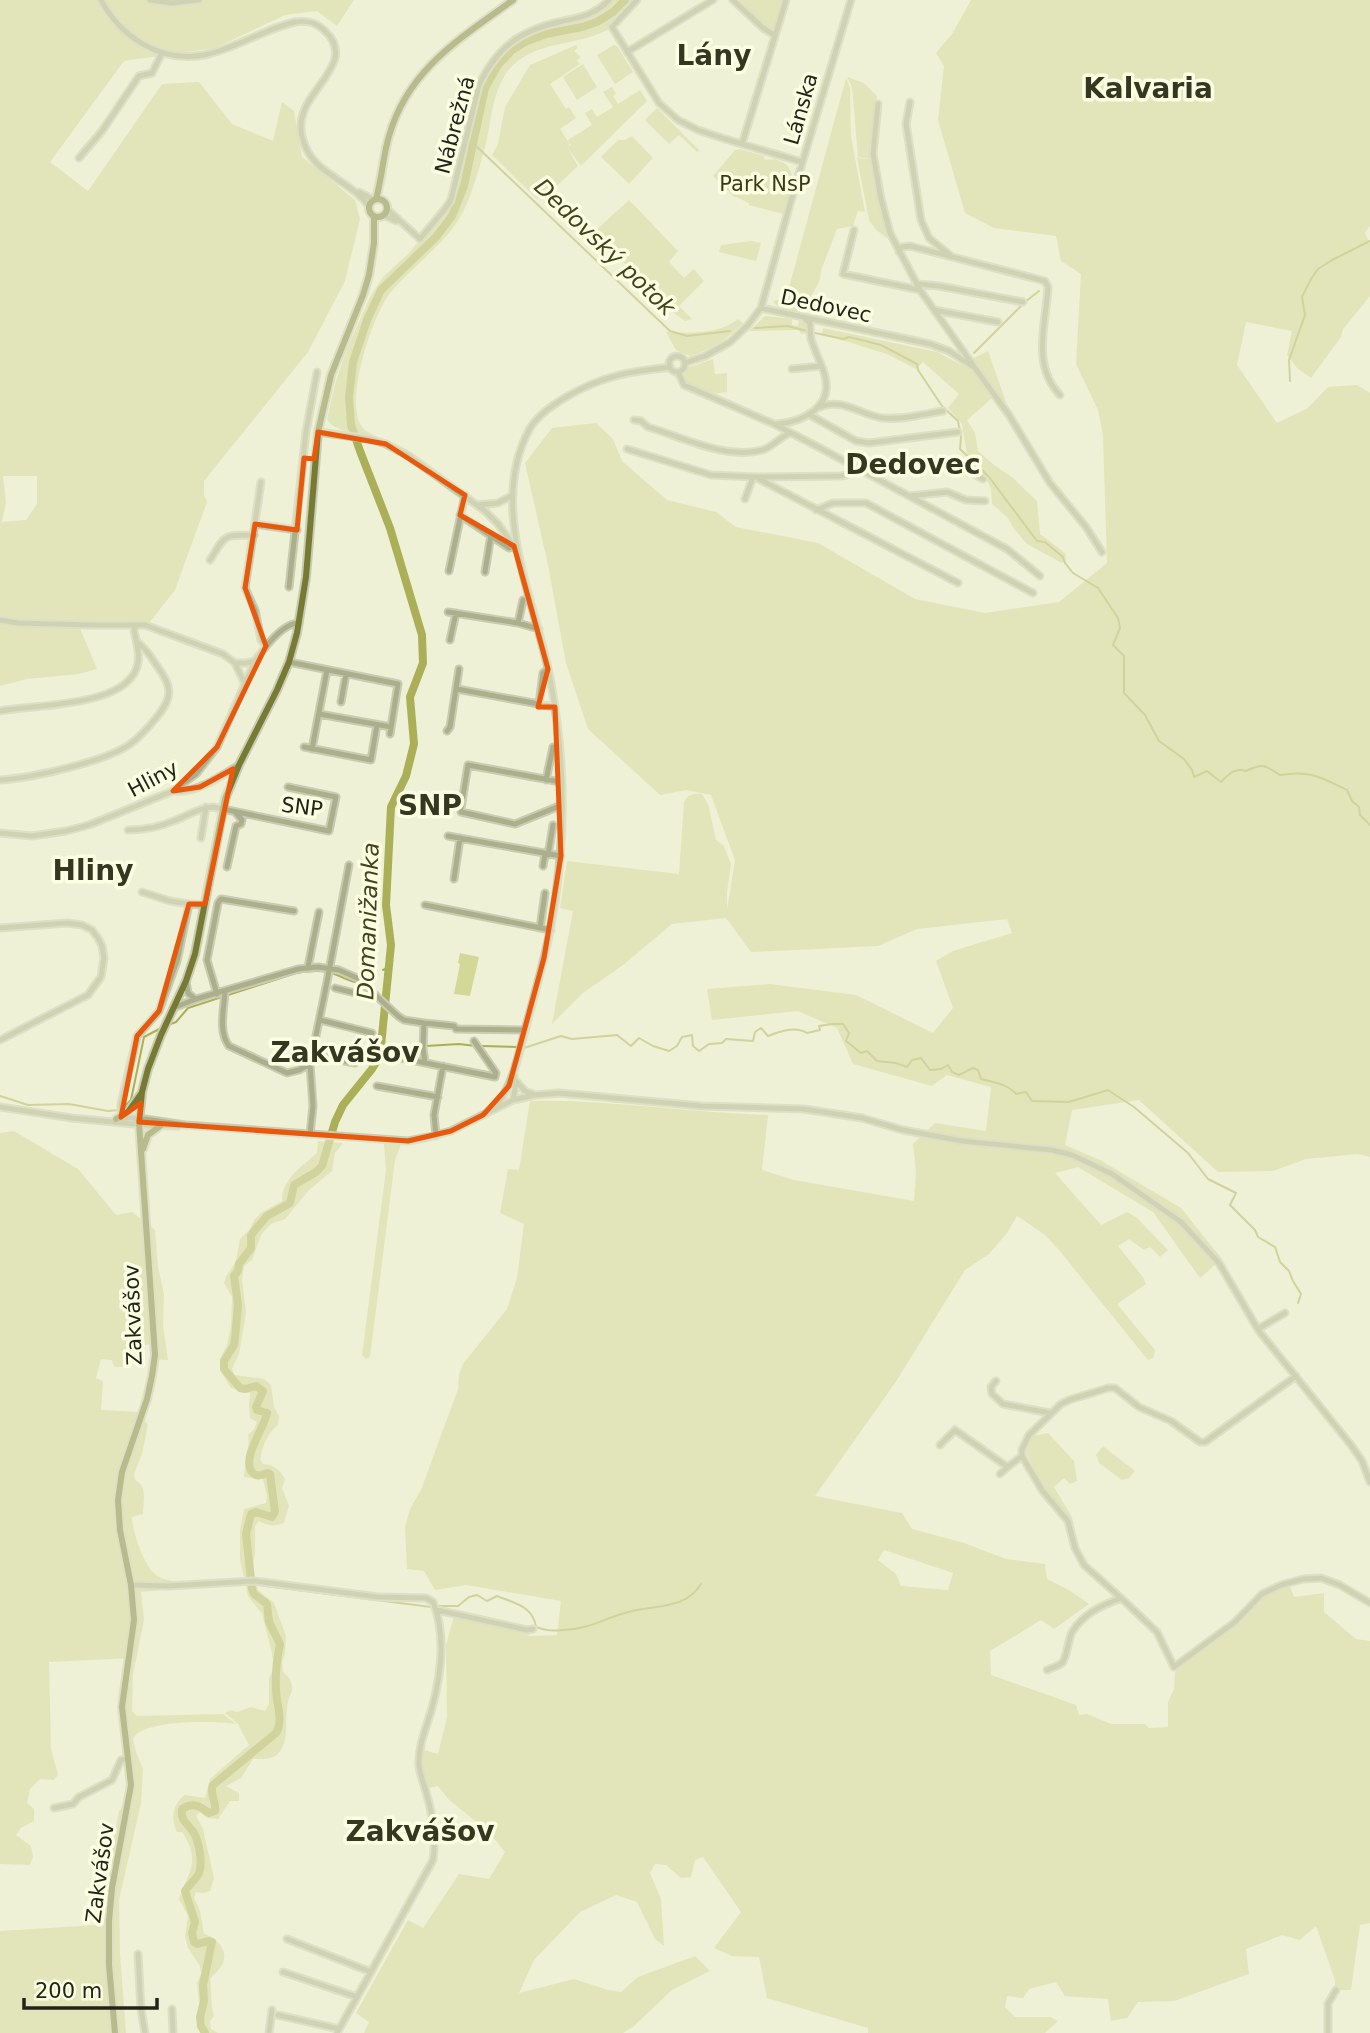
<svg xmlns="http://www.w3.org/2000/svg" width="1370" height="2033" viewBox="0 0 1370 2033" font-family="'DejaVu Sans',sans-serif">
<style>
.green{fill:#d3d798;fill-rule:evenodd}
.lines{fill:none;stroke-linecap:round;stroke-linejoin:round}
.stream{stroke:#abb058;stroke-width:2}
.river{stroke:#abb058;stroke-width:8}
.minor-casing{stroke:#c9ccb3;stroke-width:9}
.major-casing{stroke:#c9ccb3;stroke-width:10}
.minor{stroke:#acaf8b;stroke-width:5}
.major{stroke:#777a32;stroke-width:6}
.marked{fill:none;stroke:#e8590c;stroke-width:5;stroke-linejoin:round}
.labels{text-anchor:middle;dominant-baseline:central;stroke-width:7;stroke-linejoin:round;paint-order:stroke}
.street-label{font-size:21px;fill:#232419;stroke:#fcfee2}
.park-label{font-size:21px;fill:#3a3b16;stroke:#fcfee2}
.water-label{font-size:23px;font-style:italic;fill:#42431e;stroke:#fcfee2}
.district-label{font-size:28px;font-weight:bold;fill:#363721;stroke:#fcfee2}
</style>
<rect width="100%" height="100%" fill="#eef1d5"/>
<path class="green" d="M0 0H354L337 26 317 11 285 15 215 48 124 61 50 162 88 191 162 84 199 82 232 124 273 141 282 102 294 111 302 157 355 200 360 219 345 281 308 352 204 481V495L207 502 175 590 149 623 79 626 97 669 79 674 27 679 0 686ZM3 476H37V504L26 520 2 522 6 502Z
M609 0H637C629 8 621 20 612 27 585 46 540 39 513 65 494 84 492 114 487 139 482 158 473 193 464 210 447 244 414 264 390 293 373 314 342 405 363 428 366 432 373 434 376 437 360 432 338 434 327 420L335 384 346 351 370 297 383 277 409 253 449 204 479 85 498 54 533 30 587 16Z
M736 0H784L774 28 769 30Z
M971 0H1370V226L1365 233 1370 244V296L1343 329 1341 337 1311 378 1297 368 1287 355 1292 331 1246 322 1237 365 1277 423 1308 408 1328 387 1357 385 1370 393V1157L1358 1154 1306 1159 1273 1171 1218 1172 1139 1100 1072 1110 1065 1145 1100 1160 1181 1208 1222 1259 1200 1278 1153 1212 1078 1167 1055 1173 1101 1225 1127 1212 1137 1218 1168 1250 1160 1257 1150 1247 1144 1250 1129 1239 1118 1246 1143 1277 1146 1284 1117 1304 1155 1350 1153 1358 1148 1360 1059 1250 1044 1234 1017 1216 1007 1233 989 1254 965 1270 895 1383 815 1496 902 1513 912 1529 964 1543 1006 1559 1045 1564 1047 1579 1069 1590 1089 1604 1054 1629 1041 1620 990 1651 991 1675 1076 1705 1079 1715 1087 1714 1111 1724H1145L1149 1728 1168 1727V1702L1174 1689 1175 1672 1241 1622 1265 1596 1279 1587H1290L1294 1597 1324 1593V1612L1356 1639 1370 1641V1923L1360 1925 1351 1990H1335V1980L1316 1926 1300 1940 1282 1935 1246 1949 1249 1974 1174 2001 1138 2002 1127 2018 1111 2021 1108 1999 1065 1996 1056 1982 1029 1989 1023 1998 1007 1996 1005 2007 1015 2017H1050L1058 2021 1045 2033H868V2028L767 1998 759 1957 732 1956 714 1948 741 1912 703 1857 695 1860 691 1877 681 1878 666 1865 655 1864 650 1873 661 1899 664 1946 655 1939 637 1902 616 1895 580 1912 534 1960 519 1993 574 1979 608 1990 621 1992 638 1977 695 1956 710 1971 672 1990 634 2026 623 2033H364L369 2022 356 2013 408 1920 423 1928 459 1874 489 1879 505 1852 488 1831 449 1800 438 1786 429 1788 423 1769 424 1750 438 1754 447 1717 446 1645 454 1616 531 1636 557 1635 561 1601 466 1585 435 1590 424 1571 407 1569 405 1527 410 1509 421 1490 458 1389 459 1374 463 1364 507 1309 517 1278 524 1224 500 1213 508 1169 519 1170 530 1101C610 1099 688 1113 768 1115L762 1170 794 1180 914 1201 916 1172 913 1144 935 1123 986 1131 991 1087 947 1075 932 1086 853 1064 837 1028 798 1011 712 1020 707 989 770 984 856 995 933 1033 953 1008 936 961 953 951 1012 933 1007 919 917 929 878 946 751 952 726 918 672 924 623 965 583 993 552 1024 573 911 560 908 567 861 679 874 684 802C688 794 693 793 702 794L708 804 716 840 724 846 731 864 727 892V910L735 860 711 795 686 790 660 795 588 729 566 663 548 565 525 463 552 428 596 423 613 439 622 461 667 500 716 512 736 527 818 543 915 599 985 613 1059 602 1107 563 1103 435 1098 410 1076 364 1081 274 1061 261 1056 236 994 228 965 213 938 120 944 66 936 53 952 34ZM884 1550 953 1573 948 1590 901 1586 896 1574 878 1560Z
M576 45 578 48 574 51 581 57 577 60 580 64 550 84 566 109 569 107 576 118 560 129 570 144 568 146 571 145 568 140 592 125 585 113 592 109 597 117 613 107 603 92 612 87 616 94 613 96 618 104 640 90 647 101 581 166 567 147 578 166 546 196 537 199 492 155 498 144 505 107 530 65Z
M614 45 617 46 633 72 615 84 597 55Z
M583 64 597 87 577 100 563 77Z
M847 77 864 83 877 96 871 154 893 242 876 230 869 220 857 158 870 159 858 157 852 87Z
M846 78 850 88 851 136 865 212 858 211 853 226 837 229 822 268 819 282 813 293 798 313C788 311 779 310 773 301L783 299 787 295Z
M657 108 699 150 697 152 679 135 669 144 645 120Z
M632 136 653 158 629 184 601 157 618 140H625Z
M740 149 764 156V159C772 161 773 157 780 161 802 170 788 197 783 214L749 205V203L736 197H734L713 176 735 150Z
M629 200 678 251 669 262 684 278 694 269 704 281 679 306 692 319 685 321 675 314 594 232Z
M752 241 761 243 756 261 719 252 721 245Z
M765 316 792 319V325L798 326 799 320 805 321 809 333 801 334 799 330 749 331Z
M738 319 743 323C727 339 712 349 690 356L676 350 666 332C689 333 718 335 738 319Z
M823 328 937 352 971 370 992 398 967 420 975 433 978 451 994 465 1013 478 1037 501 1040 534 1065 553 1066 559 1062 563 1027 544 1014 529 1008 518 992 504 991 489 986 478 968 462 962 424 948 408 959 394 923 362 916 369 887 354 822 334Z
M988 351 1006 402 1004 405 972 359Z
M713 359 715 374 727 373V392L714 394 685 382 684 377 687 368Z
M460 953 479 957 470 996 454 994 460 964 458 963Z
M14 1131 78 1169 116 1215 132 1212 155 1230 158 1267 164 1294 163 1325 168 1360 152 1359 151 1344 125 1349 124 1367H114L112 1360 101 1359 96 1378 103 1381 101 1410 138 1412 143 1421 148 1424 142 1454 134 1474 135 1480C148 1486 143 1502 143 1514L132 1517C132 1531 144 1565 155 1574 161 1579 168 1580 176 1582L162 1590 141 1592 144 1620 133 1675 132 1711 137 1716 223 1714 236 1724C214 1721 146 1719 133 1738L136 1752 143 1769 141 1803 119 1900 120 1954 126 2033H0V1931L97 1925 95 1902 112 1901 118 1870 109 1865 119 1811 133 1798 134 1773 127 1724V1694L131 1658 49 1662 51 1749 58 1775 54 1780 40 1779 30 1789 27 1803 34 1809V1821L21 1828 16 1835 31 1846 33 1857 30 1865 0 1864V1133Z
M318 1141 343 1143 335 1153 332 1171 309 1190 285 1219 271 1224 261 1235 252 1260 244 1266 242 1279 246 1313 239 1354 232 1369 235 1375 264 1379 271 1385 274 1407 279 1416 278 1425C267 1433 263 1446 260 1459L263 1464C275 1465 279 1469 285 1479L282 1488 289 1506 284 1523C274 1527 268 1526 259 1521L255 1526V1553L253 1566 258 1590 274 1603 286 1636 285 1654 282 1662 283 1672C288 1677 291 1679 292 1686 293 1692 289 1696 288 1702 284 1717 291 1746 275 1756 269 1760 260 1759 253 1759L241 1778 226 1786 239 1793V1801H230L218 1819 207 1818 200 1812 196 1816 203 1829 214 1878 210 1891 203 1893 196 1892 194 1898 200 1911 204 1934C216 1937 230 1951 222 1965 219 1970 213 1975 210 1979 212 1991 210 2003 214 2016L210 2021 211 2029 218 2033H208L199 2001 197 1983 201 1974 200 1966 188 1948 185 1937 188 1916 179 1899C189 1871 201 1861 182 1832H177C170 1819 173 1803 185 1795L205 1798 210 1779 249 1745 238 1724 225 1713 231 1710 237 1712 251 1707 265 1711 269 1704V1678L274 1668 272 1653 262 1614 248 1596 240 1560V1530L244 1509 266 1503 267 1496 263 1479 244 1477C245 1464 250 1447 248 1435L254 1429 257 1422 250 1418 249 1405 250 1393 231 1388 222 1374 220 1359 227 1345 231 1326 232 1297 224 1283 226 1277 236 1261 240 1239 250 1229 254 1220 261 1213 282 1201C281 1179 302 1167 317 1153Z
M384 1143 401 1144 395 1160 370 1357 366 1359 362 1355 386 1170Z
M1048 1433 1074 1461 1077 1481 1070 1484 1064 1478 1054 1487 1073 1519C1049 1499 1039 1480 1026 1452L1033 1436Z
M1103 1446 1135 1471 1129 1478 1122 1480 1099 1463 1096 1455Z"/>
<g class="lines">
<path class="stream" d="M474 144 670 331 687 336 730 331
M755 328 787 326 807 331
M815 333 843 339 849 337 881 345 917 364 918 370 942 406 958 421 961 437 960 449 989 477 1037 541 1045 542 1063 557 1065 563 1073 573 1098 588 1118 618 1120 628 1113 645 1124 656V693L1145 715 1159 741 1184 759 1192 770 1194 777 1207 771 1221 782C1228 775 1235 767 1246 771 1263 763 1265 765 1280 775 1310 770 1320 777 1347 790L1352 801 1359 807 1360 815 1370 825
M974 353 1025 302 1039 291
M1290 381 1289 360 1305 315 1302 297 1311 279 1318 269 1332 260 1370 241
M383 970 389 967
M168 1025 176 1022 188 1008 296 973C310 971 324 969 337 975 347 979 348 981 359 983
M381 1046 408 1049 420 1047
M426 1046 459 1044 476 1046
M482 1046 518 1047
M524 1048 561 1036 572 1039 617 1035 631 1046 639 1038 653 1046 669 1051 677 1046 682 1037 692 1035 693 1046 699 1051 709 1044 722 1043 726 1039 753 1041 755 1032 761 1028 768 1036C781 1031 795 1026 807 1033L820 1030 819 1026 832 1024H843L849 1033 846 1041 861 1053 867 1051 877 1061 896 1063 907 1067 912 1060 921 1058 930 1070 941 1069 948 1065 952 1072 959 1075 973 1068 978 1070 981 1079C992 1082 1008 1084 1016 1094L1026 1092 1032 1101 1069 1102 1108 1090 1134 1107 1188 1153 1208 1179 1236 1193 1230 1205 1255 1230 1258 1237 1275 1247 1280 1262 1289 1271 1293 1281 1301 1294 1298 1303
M0 1096 28 1105 69 1104 108 1111 119 1110
M124 1107 131 1100 144 1037 163 1027
M251 1584 431 1607
M437 1606H458L469 1597 477 1595 487 1601 497 1596C514 1603 533 1606 536 1627 546 1631 553 1631 563 1630 593 1629 605 1617 632 1611 656 1605 686 1609 701 1584"/>
<path class="river" d="M205 2033 201 2026 200 2017 204 2001 203 1985 212 1942 208 1941 197 1944 194 1942 192 1933 195 1922 185 1891C189 1884 196 1880 199 1873 203 1863 199 1842 194 1833 189 1824 180 1822 182 1809 194 1802 199 1806 209 1813L215 1811C217 1802 209 1794 213 1785L276 1733C284 1719 276 1704 276 1689 275 1673 277 1658 280 1644L269 1622 267 1604 254 1594 252 1589 246 1534 251 1514 256 1512 272 1517 275 1512 270 1474 267 1473C261 1475 257 1478 252 1472 241 1458 265 1427 267 1413L257 1410 256 1407 263 1391 256 1386 245 1389 240 1388 224 1369V1361L234 1345 235 1338 238 1305 234 1276 238 1271 239 1264 251 1248V1236L254 1231 267 1216 290 1203 294 1185 316 1172 322 1166 335 1122 343 1105 372 1069 380 1056 391 945 386 905 391 807 406 776 414 744 410 697 423 663 422 635 390 528 360 451 351 425 349 397 353 362 367 320 381 290 436 237 452 216 464 186 485 88 498 65 512 50 525 42 546 34 582 27 597 22 613 12 625 0"/>
<g class="minor-casing">
<path id="minor" d="M101 0C121 37 160 63 204 55 235 49 264 29 295 22 307 20 316 22 325 31 355 59 313 85 304 111 300 121 300 133 304 143 314 174 351 181 369 206
M150 0 172 3 199 0
M637 0 612 27 659 103 678 120 698 130 722 138 802 162
M733 0 763 28 774 35
M627 52 713 0
M910 102 906 124 921 220 929 238 951 256
M878 104 873 154 881 199 890 233 920 290 973 365
M742 144 786 0
M79 158 102 131 139 76 152 73 162 53
M359 192 374 200
M387 209 420 239 445 209 451 200 479 85C497 48 519 31 559 22 579 18 595 15 609 0
M383 215 396 221
M854 230 843 274 920 290
M899 252 902 247 910 246 1045 281 1048 287C1046 324 1031 365 1060 395
M917 284 939 286 1023 302
M761 308 930 344 949 351 975 368 1009 415 1050 483 1086 527 1102 552
M934 310 998 322
M669 364a8 8 0 1 1 16 0a8 8 0 1 1-16 0Z
M685 363 705 356 730 342 748 325 761 308 792 197 851 0
M792 369 821 366
M678 372 684 385 774 424 822 449 1007 549 1040 576
M820 407C841 397 863 416 883 418 903 420 924 414 943 411
M810 415 856 441 869 443 958 432
M634 420 641 421 648 427C682 437 726 460 762 450 771 448 780 437 790 433
M777 424C803 422 833 407 825 376 822 364 815 352 811 339 810 334 810 328 810 323L805 319
M318 432 370 439 386 444 409 456 485 511 498 524 516 549
M627 449 711 475 756 477 841 476 846 475 855 466
M863 471 951 461 983 479
M759 479 958 583
M261 482 245 588 255 610 261 640 266 646
M909 496 947 492 966 500 985 501
M745 499 753 477
M477 505 498 503 513 495
M816 510 833 503H866L1033 593
M460 515 509 548 514 546
M255 524 297 530
M210 560C226 535 222 535 254 535
M449 571 465 495
M485 572 491 535
M289 587 306 432 317 372
M448 612 518 623 539 629
M0 620 18 623 90 625H145L223 654 235 663H246L255 661C264 648 283 623 299 623
M518 623 523 600
M450 640 456 613
M289 662 398 684 390 734
M235 663 244 682
M457 689 555 707
M341 702 346 674
M539 705 543 673 548 669
M0 711C35 704 130 708 138 663 140 652 136 641 134 630L137 625
M319 714 391 727
M447 731 450 727 459 669
M304 747 371 760 377 725
M312 749 327 670
M0 780C32 778 103 762 129 745 140 737 148 728 156 718 173 698 173 687 157 666 151 657 146 648 137 642
M546 780 553 747
M175 791C197 793 220 777 239 765
M461 808 468 765 561 782
M461 812 515 824 557 807
M128 830C146 830 160 827 176 820 189 815 198 808 213 807L329 831 336 797 288 787
M0 833 32 836 66 831 89 825 173 791 196 774 217 747 255 661
M448 836 561 856
M201 838 206 807
M548 855 553 825
M543 866 545 854
M227 867 236 826 241 824 242 820 235 812
M454 879 460 838
M142 892 170 901 189 904
M425 905 551 930
M0 928 67 923 82 925 92 930 98 938 102 946 104 958 101 977 88 995 0 1040
M540 928 545 893
M308 967 319 912
M186 981 188 993 195 999
M335 988 363 995H367L372 990
M225 992C224 1008 218 1032 229 1046L287 1073 299 1070 310 1064
M217 994 207 960 218 903 221 899 294 911
M173 1008 196 999 298 969 318 967 339 970 357 978 398 1016 404 1020 424 1023 423 1048 425 1063
M320 1020 372 1033
M424 1023 454 1026 456 1029 525 1030
M312 1055 326 987 349 865
M396 1057 495 1077 496 1073 474 1041
M516 1081 525 1091 533 1094
M377 1086 438 1097
M513 1100 515 1089 514 1075
M0 1107 72 1118 134 1124 145 1119 185 1125 408 1141 429 1137 451 1131 513 1100 535 1095 559 1093 701 1106 804 1109 862 1118 903 1130 962 1141 1052 1150 1072 1155 1112 1174 1181 1222 1219 1263 1259 1331 1351 1445 1362 1461 1370 1482
M496 1107C514 1083 519 1052 527 1023 535 993 544 962 550 931 566 849 566 765 551 683 537 603 487 509 529 430 542 406 587 384 612 377 631 371 651 370 670 367
M121 1117V1104L137 1036 159 1011 177 961 189 904 204 905
M120 1118H134L146 1125 178 1126
M310 1134 313 1106 310 1064 312 1055 355 1063
M436 1136 434 1115 443 1066
M1258 1329 1285 1313
M996 1381 991 1387 992 1394 1003 1404 1050 1413
M940 1445 955 1430 1006 1466H1009L1022 1456
M1000 1474 1009 1466
M131 1585 168 1586 254 1581 378 1597 426 1598 433 1602C446 1634 441 1675 432 1708 427 1726 418 1745 419 1765 420 1776 425 1786 427 1796 433 1815 436 1841 433 1860L337 2033
M1121 1598 1157 1632 1174 1667 1235 1622 1262 1594 1281 1585 1303 1579 1321 1578 1340 1585 1370 1603
M437 1610 527 1630 533 1629
M1047 1670C1051 1668 1059 1666 1062 1663 1067 1658 1068 1640 1072 1632 1084 1613 1101 1606 1121 1598L1084 1565 1075 1548 1068 1521 1042 1490 1022 1456V1450L1029 1435 1061 1404 1069 1400 1108 1388H1115L1139 1407 1171 1421 1200 1442H1205L1296 1376
M54 1808 73 1804 79 1797 112 1780 121 1760 128 1759
M287 1939 371 1972
M138 1954 141 2009 145 2033
M283 1972 357 1997
M172 2009 173 2033
M278 2015 339 2029
M269 2033 272 2010
M1328 2033V2004L1336 1990"/>
</g>
<g class="major-casing">
<path id="major" d="M369 208a9 9 0 1 1 18 0a9 9 0 1 1-18 0Z
M376 199C382 178 383 156 389 136 408 69 461 38 513 0
M116 1119 128 1112 141 1094
M143 1149 148 1135 160 1126
M115 2033 109 1965V1921L112 1888 131 1785 122 1707 134 1620 131 1585 120 1530 118 1500 122 1472 147 1399 152 1376 155 1355 139 1122 142 1092 148 1069 161 1035 186 981 195 954 225 799 239 765 277 690 289 662 297 633 306 577 318 432 331 375 363 295 369 275 374 243V216"/>
</g>
<use href="#minor" class="minor"/>
<use href="#major" class="major"/>
</g>
<path d="M0 0H1370V2033H0ZM318 432 386 444 465 495 460 515 514 546 548 669 538 707H555L561 856 544 958 509 1086 483 1115 451 1131 408 1141 139 1122 141 1103 121 1117 137 1036 159 1011 189 904H205L233 769 200 787 173 791 217 747 266 646 245 588 255 524 297 530 304 458 314 459Z" fill="#eef1d5" fill-opacity=".55" fill-rule="evenodd"/>
<path class="marked" d="M318 432 386 444 465 495 460 515 514 546 548 669 538 707H555L561 856 544 958 509 1086 483 1115 451 1131 408 1141 139 1122 141 1103 121 1117 137 1036 159 1011 189 904H205L233 769 200 787 173 791 217 747 266 646 245 588 255 524 297 530 304 458 314 459Z"/>
<g class="labels">
<g class="street-label">
<text transform="translate(801 109) rotate(-74)">Lánska</text>
<text transform="translate(455 125) rotate(-75)">Nábrežná</text>
<text transform="translate(826 306) rotate(12)">Dedovec</text>
<text transform="translate(153 779) rotate(-28)">Hliny</text>
<text transform="translate(302 807) rotate(7)">SNP</text>
<text transform="translate(133 1315) rotate(-92)">Zakvášov</text>
<text transform="translate(100 1873) rotate(-82)">Zakvášov</text>
</g>
<g class="park-label">
<text x="765" y="184">Park NsP</text>
</g>
<g class="water-label">
<text transform="translate(605 247) rotate(44)">Dedovský potok</text>
<text transform="translate(368 921) rotate(-88)">Domanižanka</text>
</g>
<g class="district-label">
<text x="714" y="55">Lány</text>
<text x="1148" y="88">Kalvaria</text>
<text x="913" y="464">Dedovec</text>
<text x="430" y="805">SNP</text>
<text x="93" y="870">Hliny</text>
<text x="345" y="1052">Zakvášov</text>
<text x="420" y="1831">Zakvášov</text>
</g>
</g>
<path d="M24 1998v10h133v-10" fill="none" stroke="#232419" stroke-width="3.5"/>
<text x="35" y="1998" font-size="21" fill="#232419" stroke="#fcfee2" stroke-width="5" paint-order="stroke">200 m</text>
</svg>
